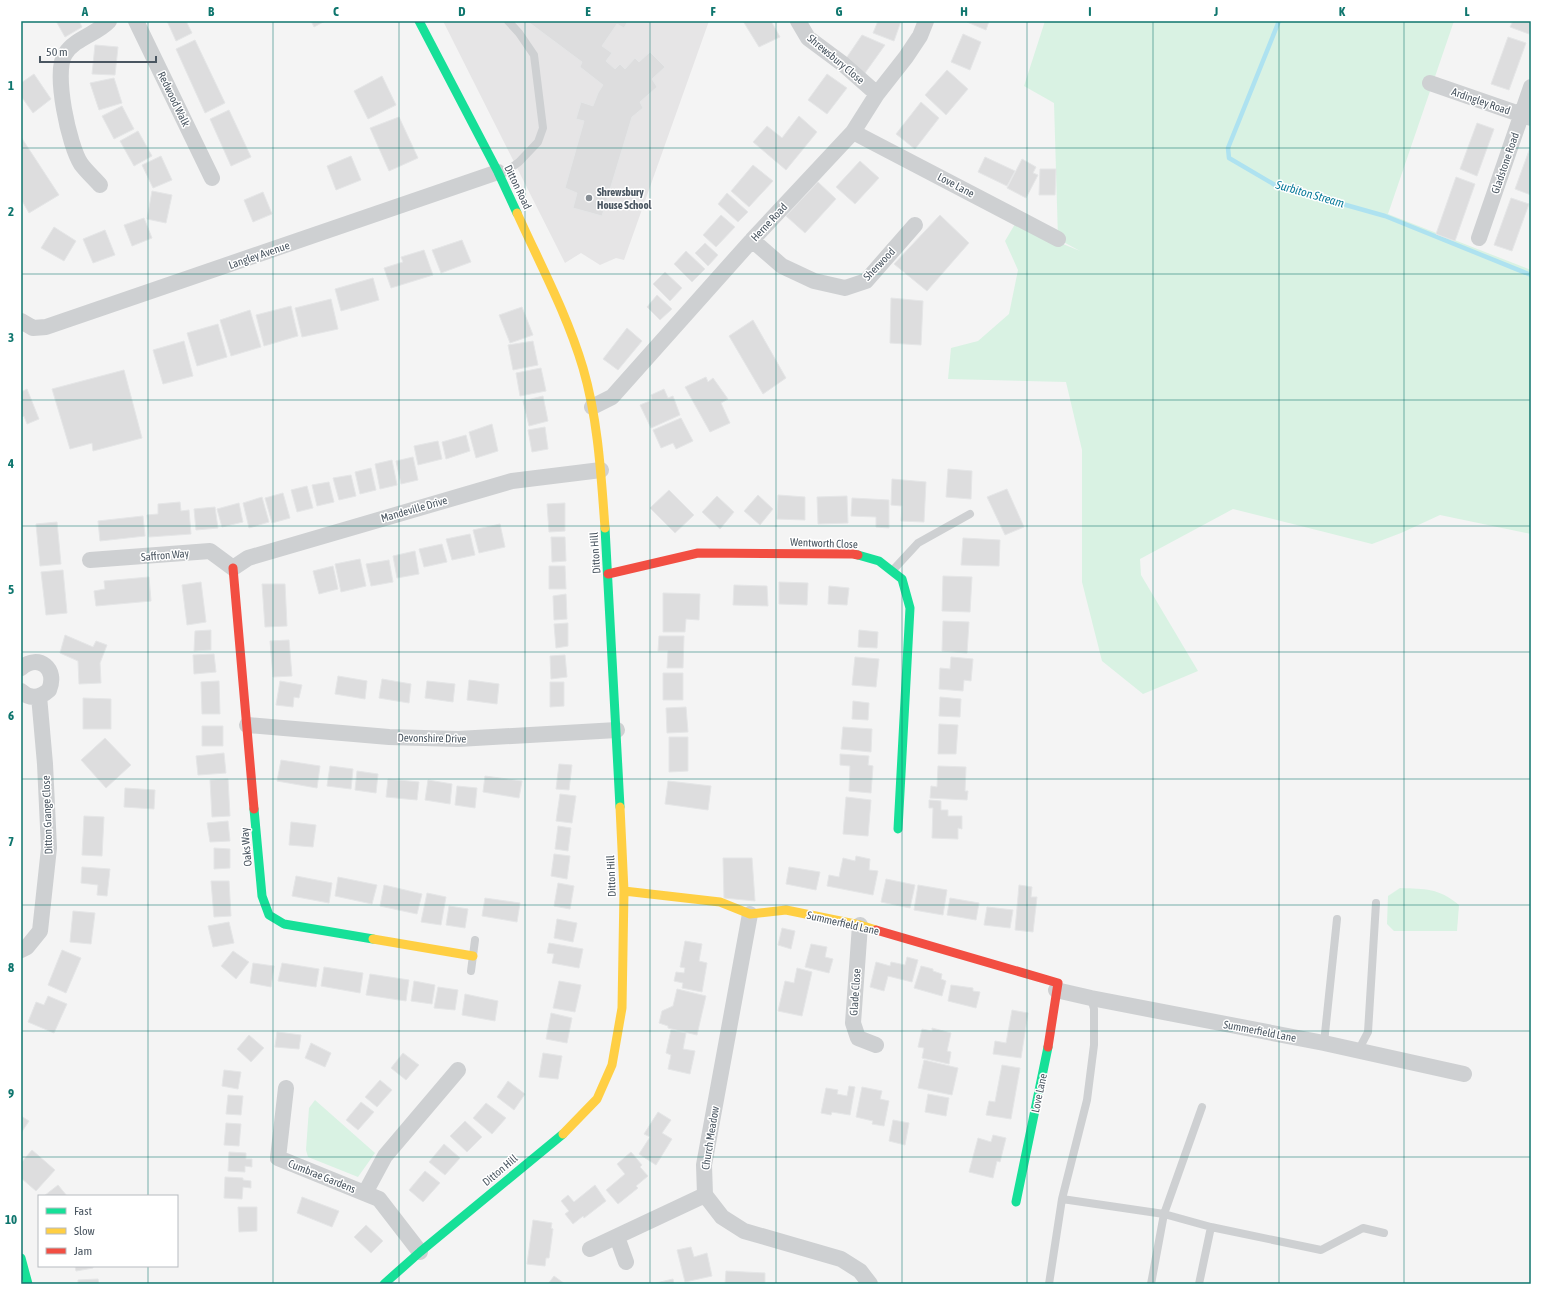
<svg xmlns="http://www.w3.org/2000/svg" width="1552" height="1305" viewBox="0 0 1552 1305" font-family="'Asap Condensed',sans-serif">
<style>
.education{fill:#e6e5e6}
.green{fill:#d9f2e3}
.lines{fill:none;stroke-linecap:round;stroke-linejoin:round}
.stream{stroke:#aee2f0;stroke-width:4.5}
.building{fill:#ddddde;stroke:#e5e6e7}
.lane{stroke:#ced0d2;stroke-width:8}
.street{stroke:#ced0d2;stroke-width:16}
.fast{stroke:#16e098;stroke-width:9}
.slow{stroke:#ffcf43;stroke-width:9}
.jam{stroke:#f24e42;stroke-width:9}
.grid{fill:none;stroke:#0f766e;stroke-width:1;stroke-opacity:0.55}
.poi-dot{fill:#868d94;stroke:#fff;stroke-width:1.5}
.labels{text-anchor:middle;dominant-baseline:central;stroke-width:3;stroke-linejoin:round;paint-order:stroke}
.street-label{font-size:11px;fill:#4a5661;stroke:#fff}
.poi-label{font-size:11px;font-weight:bold;fill:#4a5661;stroke:#fff;text-anchor:start}
.water-label{font-size:12px;font-style:italic;fill:#0c7c9b;stroke:#fff}
.neatline{fill:none;stroke:#0f766e;stroke-width:1.5}
.grid-label{font-size:13px;text-anchor:middle;font-weight:bold;fill:#0f766e}
</style>
<rect width="100%" height="100%" fill="#f4f4f4"/>
<path class="education" d="M443 21H709L624 260 616 258 600 265 581 253 565 263Z"/>
<path class="green" d="M1045 21H1454L1388 214 1531 270V534L1440 515 1401 533 1372 544 1233 509 1140 559 1141 575 1198 671 1143 694 1102 661 1082 582V450L1066 382 948 379 951 348 978 341 1009 314 1018 270 1005 241 1015 224 1080 251 1058 239 1054 103 1024 86Z
M1400 888C1425 889 1439 888 1459 905L1457 931H1394L1387 924 1388 896Z
M315 1100 375 1153 358 1177 308 1157 306 1150 309 1108Z"/>
<g class="lines">
<path class="stream" d="M1279 21 1228 148 1229 158 1275 185 1385 216 1531 275"/>
</g>
<path class="building" d="M56 21H79L82 27 65 37Z
M167 21H186L192 33 176 41Z
M311 21H325L314 27Z
M527 21H628L624 28 617 24 602 46 612 53 606 61 615 69 620 64 625 69 635 58 639 62 650 52 665 67 652 79 657 87 640 102 643 108 632 117 602 216 573 208 577 193 565 188 584 121 576 119 581 102 593 106 598 93 603 85 580 67 582 62Z
M743 21H771L780 37 759 47Z
M878 21H901L894 41 873 33Z
M967 21H989L986 30 967 22Z
M1513 21H1531L1529 34 1510 27Z
M963 34 981 42 970 70 951 62Z
M862 35 885 45 865 73 845 60Z
M1508 37 1526 43 1509 90 1491 84Z
M195 40 225 103 205 113 176 49Z
M95 45 118 47 115 75 92 74Z
M947 70 968 89 946 115 925 95Z
M34 74 51 99 33 113 21 96V83Z
M827 74 847 88 827 114 808 100Z
M382 76 396 105 368 119 354 91Z
M114 78 122 103 99 110 90 83Z
M921 102 939 118 915 149 896 134Z
M122 106 134 129 114 139 102 116Z
M229 110 251 157 231 166 210 119Z
M799 116 817 132 786 170 753 142 767 126 782 138Z
M399 117 418 158 389 171 370 128Z
M1477 123 1494 129 1477 176 1460 169Z
M138 131 152 156 134 166 120 141Z
M21 137 59 195 29 213 21 199Z
M1531 145V195L1515 189Z
M161 156 172 180 153 188 142 165Z
M351 156 361 180 336 190 327 166Z
M985 157 1015 171 1007 186 978 172Z
M1022 159 1036 167 1033 173 1038 175 1026 198 1007 188Z
M860 161 879 178 855 204 836 187Z
M753 165 773 181 749 207 731 191Z
M1040 169H1056L1055 195H1039Z
M1456 177 1475 184 1455 241 1436 234Z
M818 182 836 199 805 233 786 216Z
M152 191 172 195 166 223 147 219Z
M263 192 272 214 253 222 244 200Z
M727 193 748 212 738 222 718 204Z
M1511 198 1529 204 1512 251 1494 245Z
M721 215 735 227 716 247 703 235Z
M940 215 969 243 927 291 894 264Z
M144 218 152 238 132 246 124 225Z
M54 227 76 241 64 261 41 248Z
M105 230 115 255 93 263 83 239Z
M462 240 471 262 441 273 432 250Z
M705 243 718 255 708 266 695 253Z
M424 250 433 275 391 288 384 268 403 262 401 257Z
M686 251 705 269 692 282 674 264Z
M665 272 682 288 670 301 653 284Z
M373 278 379 300 341 311 335 289Z
M657 295 672 309 660 320 647 307Z
M891 298 923 301 921 345 890 343Z
M331 299 338 329 302 337 295 308Z
M291 306 298 336 264 346 256 315Z
M522 307 533 335 510 343 499 315Z
M250 310 261 347 231 356 220 320Z
M753 320 786 378 763 394 729 336Z
M218 324 227 357 197 366 187 333Z
M627 328 642 341 618 370 603 359Z
M184 341 193 376 163 384 153 350Z
M533 341 538 365 513 370 508 345Z
M541 368 546 391 520 396 516 373Z
M124 370 142 438 93 451 92 443 70 449 52 389Z
M706 377 708 382 713 378 728 399 721 403 730 423 710 432 685 387Z
M27 389 39 419 27 424 24 416 21 417V392Z
M664 389 668 398 673 396 680 415 651 428 640 405 652 400 651 395Z
M543 396 548 421 529 426 523 401Z
M681 418 693 441 676 449 673 443 661 448 653 430Z
M492 424 498 451 476 458 469 432Z
M545 427 548 449 532 452 528 430Z
M466 435 470 451 446 459 442 442Z
M438 441 442 459 418 465 414 446Z
M413 457 418 480 401 484 396 461Z
M392 460 397 485 380 489 375 464Z
M371 468 376 490 360 494 355 472Z
M948 469 972 471 971 499 946 497Z
M351 475 356 496 339 500 333 478Z
M892 479 926 482 924 522 901 521 902 506 891 505Z
M329 482 334 502 317 506 312 485Z
M307 486 313 508 297 512 291 490Z
M1007 489 1024 527 1005 535 987 497Z
M669 490 694 515 675 533 650 508Z
M283 493 290 518 272 523 265 498Z
M758 495 773 509 760 525 744 511Z
M778 495 805 497V520L777 519Z
M717 496 734 512 720 529 702 512Z
M847 496 848 523 818 524 817 497Z
M262 497 269 522 249 528 243 503Z
M852 498 889 500V528L876 527V517L851 516Z
M180 502 181 511 189 510 191 534 149 537 147 515 158 514V504Z
M239 503 243 522 222 527 217 509Z
M565 503V531L549 532 547 504Z
M215 507 218 528 196 530 194 509Z
M143 516 145 536 100 541 98 521Z
M57 522 61 564 40 566 36 524Z
M500 524 505 547 479 553 473 530Z
M470 534 475 555 452 560 446 539Z
M551 537H565L566 561 552 562Z
M963 538 1000 540 999 566 961 565Z
M442 544 447 562 424 567 419 549Z
M415 551 419 574 397 578 393 556Z
M360 559 366 586 341 592 335 564Z
M389 560 393 582 371 586 366 564Z
M333 566 338 589 319 594 313 571Z
M549 566H565L566 589H549Z
M63 570 67 613 46 615 41 572Z
M943 576 972 577 970 612 942 611Z
M149 577 151 601 96 606 94 591 105 589 104 581Z
M201 582 206 622 187 625 182 585Z
M779 582 808 583 807 605 779 604Z
M262 584H285L287 626 265 627Z
M734 585 767 586 768 606 733 605Z
M829 586 849 588 847 605 828 604Z
M663 593 700 594 699 620 686 619 685 632H663Z
M566 594 567 619 554 620 553 596Z
M943 621 969 622 967 653 942 651Z
M568 623V646L556 648 554 624Z
M211 630V650L194 651 195 631Z
M859 630 878 632 877 648 858 647Z
M65 635 93 647 96 641 107 645 100 663 101 683 79 684 78 661 60 653Z
M659 636H684L683 668H667L668 651H658Z
M289 640 292 676 273 677 270 641Z
M214 654 216 672 194 674 193 655Z
M565 655 567 677 551 679 550 656Z
M855 657 879 659 876 687 852 685Z
M951 657 973 659 971 681 964 680 963 691 939 689 940 668 950 669Z
M663 673H683V700H663Z
M338 676 367 681 365 699 335 694Z
M382 679 411 684 409 703 379 698Z
M469 680 499 684 497 704 467 700Z
M219 681 220 714H202L201 682Z
M280 681 302 685 299 698 294 697 293 707 276 705Z
M427 681 455 684 453 702 425 698Z
M550 682H564V706L550 707Z
M940 697 961 699 960 717 939 716Z
M83 698 111 699V729H83Z
M853 701 869 703 868 720 852 719Z
M686 707 688 732 667 733 666 708Z
M939 724 958 725 956 754H938Z
M202 726H223V746H202Z
M843 727 872 729 871 752 841 749Z
M669 737H688V771L669 772Z
M105 738 131 765 106 788 81 760Z
M224 753 226 773 198 775 196 756Z
M840 754 869 756 868 765 873 766 871 793 849 791 850 766 840 765Z
M281 760 320 766 317 788 277 781Z
M559 764 572 765 569 790 556 789Z
M330 766 353 769 351 789 327 786Z
M938 766 966 767 965 791H968L967 800 930 798 931 786 937 787Z
M357 771 378 774 376 793 355 790Z
M485 776 522 781 519 798 483 792Z
M228 779 230 816 212 817 210 780Z
M388 779 419 782 417 800 386 797Z
M428 780 452 784 450 804 425 800Z
M668 781 711 786 708 810 665 804Z
M457 786 477 788 475 808 455 805Z
M125 788 155 790 154 809 124 807Z
M560 794 576 796 572 823 556 821Z
M846 797 871 800 868 836 843 834Z
M929 800 941 801V810H948V816H962V829L958 828V839L932 838 933 808H929Z
M84 816 104 817 102 856 82 855Z
M228 821 230 841 210 842 207 823Z
M291 822 316 825 313 847 289 845Z
M558 826 571 828 568 851 555 849Z
M214 848 230 849V868L214 869Z
M554 854 570 856 567 879 551 876Z
M856 856 870 859 869 870 878 871 873 895 827 886 829 875 839 877 843 858 855 861Z
M723 858H752L755 901 724 898Z
M82 867 110 869 107 896 97 895 98 885 81 883Z
M789 867 820 872 816 890 786 884Z
M296 876 332 883 329 903 292 896Z
M338 877 377 885 372 904 335 896Z
M886 879 915 885 910 908 881 902Z
M211 881H229L231 916 214 917Z
M558 883 574 886 570 909 554 906Z
M384 885 422 894 417 914 380 906Z
M918 885 947 890 943 915 914 910Z
M1019 885 1032 887 1031 897H1037L1033 932 1015 930Z
M427 893 446 897 441 925 421 922Z
M485 898 520 903 517 922 482 916Z
M950 898 979 903 976 920 947 915Z
M449 906 468 909 465 928 446 925Z
M987 907 1013 910 1010 928 984 925Z
M73 911 95 913 91 944 70 942Z
M557 919 577 923 573 942 554 938Z
M229 922 234 943 213 947 208 926Z
M782 928 795 931 791 949 778 945Z
M685 941 702 944 699 961 707 963 702 992 682 988 683 983 674 981 676 972 684 973 685 968 680 967Z
M549 943 583 949 579 968 552 963 554 954 547 953Z
M811 944 827 947 825 957 833 959 829 973 805 967Z
M62 950 81 958 66 993 48 985Z
M233 951 249 962 236 979 221 966Z
M907 957 918 960 912 982 888 976 884 991 870 987 876 962 890 966 891 962 905 965Z
M253 963 274 966 271 987 250 983Z
M282 963 319 969 316 987 278 981Z
M921 966 933 969V971L942 974 941 979 946 981 942 996 914 988Z
M324 967 363 973 360 993 321 986Z
M797 968 812 972 802 1016 778 1011 785 981 794 983Z
M370 974 409 980 406 1001 366 995Z
M414 981 435 985 432 1004 411 1001Z
M559 981 581 985 575 1012 553 1008Z
M951 985 973 988V991L980 992 976 1008 948 1001Z
M438 987 458 990 455 1010 434 1008Z
M677 989 706 996 697 1035 668 1028V1026L659 1023 662 1011 673 1006Z
M465 994 498 1001 495 1021 462 1015Z
M48 996 67 1004 54 1033 28 1022 36 1002 44 1005Z
M1012 1010 1028 1013 1021 1058 993 1054 995 1041 1006 1043Z
M551 1013 572 1018 567 1043 546 1039Z
M932 1028 951 1033 947 1051 951 1052 949 1064 922 1058 924 1048 918 1047 922 1029 932 1031Z
M671 1030 686 1033 683 1049 695 1051 690 1074 668 1069 671 1055 666 1053Z
M277 1032 301 1035 299 1049 275 1047Z
M249 1035 264 1048 251 1062 237 1049Z
M311 1043 331 1053 325 1067 305 1058Z
M403 1053 419 1065 406 1080 391 1068Z
M543 1053 562 1056 558 1079 539 1077Z
M924 1060 958 1068 952 1095 918 1088Z
M1002 1065 1020 1068 1011 1119 986 1115 989 1101 995 1102Z
M224 1070 241 1072 238 1089 222 1086Z
M380 1080 392 1090 377 1107 365 1097Z
M508 1081 525 1094 514 1110 497 1097Z
M849 1086 855 1087 850 1115 832 1112 831 1115 821 1113 826 1088 838 1090 837 1094 847 1096Z
M862 1087 882 1091 880 1099 889 1101 884 1126 872 1124 873 1121 856 1117Z
M928 1094 949 1098 946 1116 925 1112Z
M228 1095 243 1096 241 1115 226 1114Z
M361 1102 374 1112 358 1130 346 1120Z
M486 1103 506 1118 492 1134 473 1118Z
M658 1112 671 1120 662 1133 672 1139 656 1165 639 1154 650 1137 644 1134Z
M21 1116 29 1121 21 1133Z
M893 1120 909 1123 905 1145 889 1141Z
M465 1121 482 1137 467 1152 450 1136Z
M226 1123 241 1124 239 1146 224 1145Z
M993 1135 1006 1138 1000 1162 997 1161 993 1178 969 1172 978 1138 991 1142Z
M444 1144 460 1158 445 1175 429 1162Z
M32 1150 55 1170 36 1191 21 1178V1163Z
M229 1152 246 1153V1159H252V1167L245 1166V1172L228 1171Z
M631 1152 642 1165 640 1167 648 1176 636 1186 638 1188 618 1204 606 1190 625 1174 617 1164Z
M425 1171 440 1183 423 1202 409 1190Z
M225 1177 243 1178V1180L251 1181V1188L243 1187 242 1199 224 1198Z
M58 1185 67 1196H44Z
M595 1185 606 1201 584 1218 583 1216 573 1224 565 1214 569 1211 561 1201 568 1195 574 1202Z
M302 1197 339 1211 332 1227 297 1213Z
M238 1207H257V1231L239 1232Z
M533 1220 552 1223 551 1228 553 1229 549 1258H546L545 1266 527 1264Z
M366 1225 383 1241 371 1253 354 1237Z
M691 1247 694 1257 707 1253 712 1276 685 1282 677 1250Z
M75 1266H93V1268L76 1271Z
M726 1271 765 1273V1284H725Z
M554 1276 565 1284H548Z
M98 1279 99 1284H78V1280Z
M673 1279 674 1284H652Z"/>
<g class="lines">
<path class="lane" d="M501 175 519 162 538 142 543 128 534 55 519 33 508 21
M893 570 918 543 970 514
M471 971 475 940
M1324 1043 1337 919
M1358 1051 1368 1032 1376 903
M1062 1199 1164 1214 1211 1227 1321 1250 1363 1228 1384 1233
M1049 1284 1062 1199 1087 1100 1094 1045V1009L1091 998
M1151 1284 1164 1214 1202 1107
M1199 1284 1211 1227"/>
<path class="street" d="M136 21 212 178
M798 21 808 38 843 64 877 94
M1430 83 1531 118
M853 132 1058 239
M100 185C94 178 86 171 81 164 69 146 53 72 65 54 75 38 97 34 109 21
M1479 238 1531 87
M752 240 782 266 814 281 845 288 866 281 915 225
M21 321 33 328 46 327 498 172
M592 407 612 397 752 240 853 132 877 94 906 57 920 36 926 21
M90 560 210 551 233 568 248 558 512 481 601 470
M21 668C39 653 58 669 49 690 40 698 30 700 21 691
M247 725 389 737 458 739 617 730
M750 914 704 1165 705 1195 722 1217 744 1231 841 1259 860 1271 870 1284
M860 925 853 1023 858 1038 876 1045
M21 950 27 947 40 931 49 848 45 764 39 696
M1056 990 1091 998 1324 1043 1464 1074
M286 1088 278 1158 379 1199 420 1252
M365 1193 385 1156 458 1070
M617 1237 626 1262
M590 1249 705 1195"/>
<path class="fast" d="M419 21 498 172 517 213
M605 528 620 807
M858 555 879 561 902 579 910 608 898 829
M254 809 262 896 269 915 284 924 373 939
M1016 1202 1048 1047
M21 1258 28 1284
M384 1284 420 1252 563 1134"/>
<path class="slow" d="M517 213C540 264 567 314 583 368 598 419 601 474 605 528
M624 891 720 902 750 914 786 910 860 925 876 930
M373 939 473 956
M563 1134 597 1099 612 1065 622 1008 624 891 620 807"/>
<path class="jam" d="M233 568 254 809
M608 574 698 553 853 554 858 555
M876 930 1058 983 1048 1047"/>
</g>
<path class="grid" d="M148 21V1196M273 21V1284M399 21V1284M525 21V1284M650 21V1284M776 21V1284M902 21V1284M1027 21V1284M1153 21V1284M1279 21V1284M1404 21V1284M21 148H1531M21 274H1531M21 400H1531M21 526H1531M21 652H1531M21 779H1531M21 905H1531M21 1031H1531M21 1157H1531M148 1266V1284"/>
<circle class="poi-dot" cx="589" cy="198" r="4"/>
<g class="labels">
<g class="street-label">
<text transform="translate(836 59) rotate(40)">Shrewsbury Close</text>
<text transform="translate(174 99) rotate(64)">Redwood Walk</text>
<text transform="translate(1481 101) rotate(19)">Ardingley Road</text>
<text transform="translate(1505 163) rotate(-71)">Gladstone Road</text>
<text transform="translate(956 185) rotate(28)">Love Lane</text>
<text transform="translate(518 187) rotate(64)">Ditton Road</text>
<text transform="translate(769 222) rotate(-47)">Herne Road</text>
<text transform="translate(259 255) rotate(-19)">Langley Avenue</text>
<text transform="translate(879 264) rotate(-46)">Sherwood</text>
<text transform="translate(414 509) rotate(-16)">Mandeville Drive</text>
<text transform="translate(824 543) rotate(2)">Wentworth Close</text>
<text transform="translate(595 553) rotate(-94)">Ditton Hill</text>
<text transform="translate(165 555) rotate(-5)">Saffron Way</text>
<text transform="translate(432 738) rotate(1)">Devonshire Drive</text>
<text transform="translate(47 815) rotate(-92)">Ditton Grange Close</text>
<text transform="translate(246 847) rotate(-95)">Oaks Way</text>
<text transform="translate(611 876) rotate(-92)">Ditton Hill</text>
<text transform="translate(843 923) rotate(13)">Summerfield Lane</text>
<text transform="translate(855 992) rotate(-86)">Glade Close</text>
<text transform="translate(1260 1031) rotate(11)">Summerfield Lane</text>
<text transform="translate(1039 1093) rotate(-78)">Love Lane</text>
<text transform="translate(710 1138) rotate(-81)">Church Meadow</text>
<text transform="translate(500 1170) rotate(-40)">Ditton Hill</text>
<text transform="translate(322 1176) rotate(22)">Cumbrae Gardens</text>
</g>
<g class="poi-label">
<text x="597" y="192">Shrewsbury<tspan x="597" dy="13">House School</tspan></text>
</g>
<g class="water-label">
<text transform="translate(1310 194) rotate(16)">Surbiton Stream</text>
</g>
</g>
<rect width="1552" height="1305" fill="none" stroke="#ffffff" stroke-width="44"/>
<rect x="38" y="1195" width="140" height="72" fill="#ffffff" stroke="#b7bbc0"/>
<rect x="46" y="1208" width="20" height="6" fill="#16e098" stroke="#b7bbc0"/>
<text x="74" y="1215" font-size="12" fill="#4a5661">Fast</text>
<rect x="46" y="1228" width="20" height="6" fill="#ffcf43" stroke="#b7bbc0"/>
<text x="74" y="1235" font-size="12" fill="#4a5661">Slow</text>
<rect x="46" y="1248" width="20" height="6" fill="#f24e42" stroke="#b7bbc0"/>
<text x="74" y="1255" font-size="12" fill="#4a5661">Jam</text>
<path d="M40 56v6h116v-6" fill="none" stroke="#4a5661" stroke-width="2"/>
<text x="46" y="56" font-size="12" fill="#4a5661" stroke="#ffffff" stroke-width="3" paint-order="stroke">50 m</text>
<rect x="22" y="22" width="1508" height="1261" class="neatline"/>
<g class="grid-label">
<text x="85" y="16">A</text>
<text x="211" y="16">B</text>
<text x="336" y="16">C</text>
<text x="462" y="16">D</text>
<text x="588" y="16">E</text>
<text x="713" y="16">F</text>
<text x="839" y="16">G</text>
<text x="964" y="16">H</text>
<text x="1090" y="16">I</text>
<text x="1216" y="16">J</text>
<text x="1342" y="16">K</text>
<text x="1467" y="16">L</text>
<text x="11" y="90">1</text>
<text x="11" y="216">2</text>
<text x="11" y="342">3</text>
<text x="11" y="468">4</text>
<text x="11" y="594">5</text>
<text x="11" y="720">6</text>
<text x="11" y="846">7</text>
<text x="11" y="972">8</text>
<text x="11" y="1098">9</text>
<text x="11" y="1224">10</text>
</g>
</svg>
